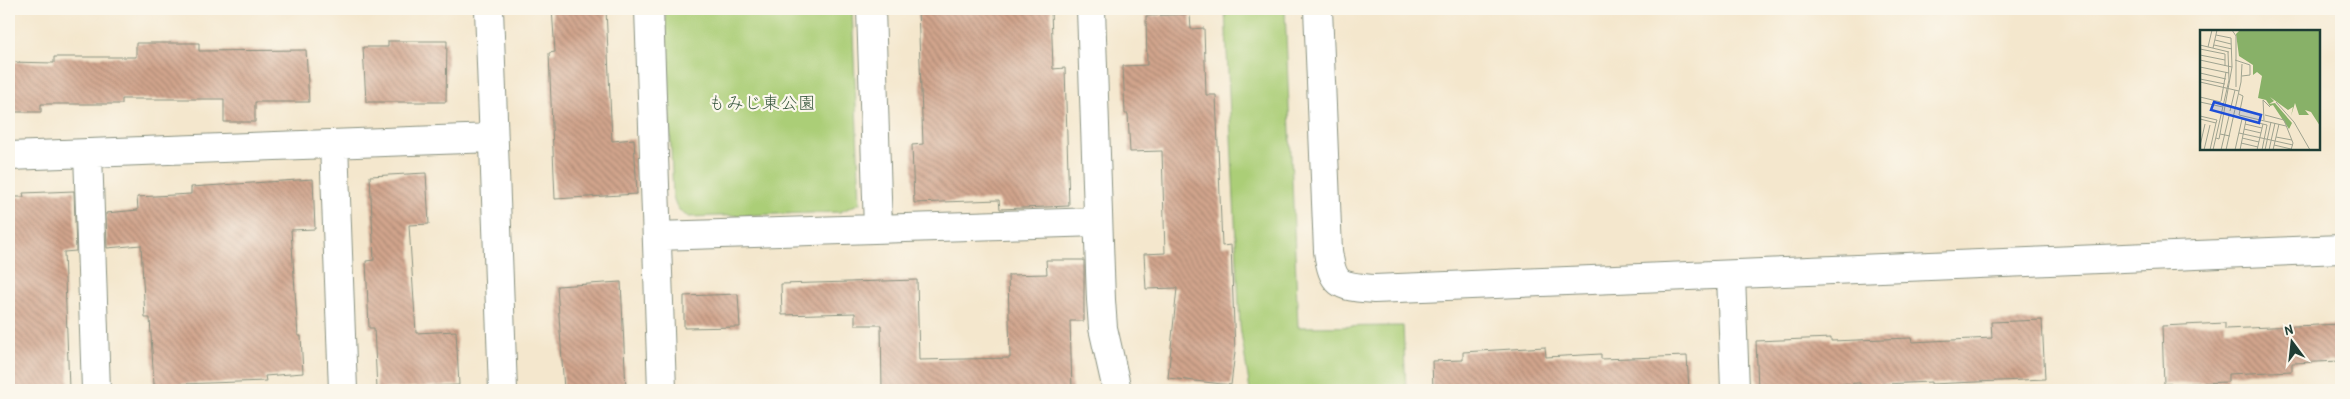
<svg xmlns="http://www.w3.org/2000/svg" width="2350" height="399" viewBox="0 0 2350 399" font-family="'Patrick Hand','Klee One',sans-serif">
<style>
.park{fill:#abce77;stroke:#658656}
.building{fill:url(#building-back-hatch)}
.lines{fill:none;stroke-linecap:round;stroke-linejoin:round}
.minor-casing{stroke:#8a9280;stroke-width:30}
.minor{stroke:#fff;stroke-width:28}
.labels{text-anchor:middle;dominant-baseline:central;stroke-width:4.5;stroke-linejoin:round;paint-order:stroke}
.park-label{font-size:18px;fill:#3b5a41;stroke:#fbf7ec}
.inset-road{fill:none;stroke:#9fa390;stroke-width:1}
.view{fill:#1d4ed8;fill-opacity:0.15;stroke:#1d4ed8;stroke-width:2.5}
.inset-edge{fill:none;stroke:#1f3d34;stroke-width:2.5}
</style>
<defs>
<pattern id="building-back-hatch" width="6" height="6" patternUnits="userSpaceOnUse" patternTransform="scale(1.25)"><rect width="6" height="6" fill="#d1a48c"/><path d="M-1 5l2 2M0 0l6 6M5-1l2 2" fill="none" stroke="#a98773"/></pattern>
</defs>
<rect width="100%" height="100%" fill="#fbf7ec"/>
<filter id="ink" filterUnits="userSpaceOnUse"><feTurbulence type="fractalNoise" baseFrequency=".02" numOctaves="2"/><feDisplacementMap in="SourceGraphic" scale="10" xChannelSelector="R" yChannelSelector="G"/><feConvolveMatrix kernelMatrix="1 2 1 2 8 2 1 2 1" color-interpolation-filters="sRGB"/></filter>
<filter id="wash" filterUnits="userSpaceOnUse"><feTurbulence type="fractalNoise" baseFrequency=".0096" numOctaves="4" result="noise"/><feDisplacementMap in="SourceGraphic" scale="20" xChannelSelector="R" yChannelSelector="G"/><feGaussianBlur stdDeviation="1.12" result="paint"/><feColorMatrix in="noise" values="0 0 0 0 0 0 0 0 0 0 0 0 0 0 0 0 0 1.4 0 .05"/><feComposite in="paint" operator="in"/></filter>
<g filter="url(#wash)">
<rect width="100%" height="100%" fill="#f4e7cd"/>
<path class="park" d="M665 9H852L860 203 840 212 689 217C679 212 676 207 673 196Z
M1225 9H1285L1298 327 1403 326 1406 390H1250L1240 326Z"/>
<g id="blocks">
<path class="building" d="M552 9H606L612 141 634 139 637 194 555 199 549 53 555 52Z
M918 9H1051L1053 69 1065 68 1069 206 1000 209 999 200 914 203 912 145 923 144Z
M1190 14 1191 29 1204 28 1206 95H1216L1222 246 1231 245 1235 352 1231 385 1168 378 1177 288 1146 289 1144 254 1165 253 1162 151 1130 152 1128 114H1125L1123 66 1147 65 1146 16Z
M388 41H447L446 102H366L363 47H388Z
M136 43H199V51L306 50 309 102H255V122H224V99H122V104H41V112H9V62L54 63V57H136Z
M426 173 429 224 409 225 416 333 456 331 459 385 377 389 374 328H369L366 261 374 260 370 176Z
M313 179 315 229 291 230 298 336H301L303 373 265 376 266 381 154 385 150 318H145L141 245 107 248 106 213 138 210 137 197 191 194V187Z
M74 191 76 251 64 252 69 389 9 390V197H24L23 193Z
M1046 260H1084V321H1070L1072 390H882L881 325H855V313L782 315 781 284 917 280 919 360 1010 358 1008 275 1047 274Z
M621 282 626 390H564L557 286Z
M738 294 740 327 684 328V296Z
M2042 320 2045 379 1931 384V382L1860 385V383L1758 388 1756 341 1831 338V341L1911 338 1912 342 1992 338 1991 322Z
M2225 323V329L2341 324V361L2292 363V371L2228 374V382L2164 384 2162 326Z
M1545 347 1546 357 1601 354V359L1687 356 1689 390H1433L1432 361 1463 360V352Z"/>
</g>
</g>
<g filter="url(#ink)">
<use href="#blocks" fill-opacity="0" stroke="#8a9280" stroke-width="1"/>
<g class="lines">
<g class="minor-casing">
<path id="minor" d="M489 9 503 390
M649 9 662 390
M871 9 878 229
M1091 9 1101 300 1103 328 1117 390
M1318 9 1328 251C1333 287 1340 286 1374 289L2341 249
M334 144 343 390
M88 153 96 390
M9 156 493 138
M657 236 1098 222
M1731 275 1735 390"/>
</g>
<use href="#minor" class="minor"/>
</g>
</g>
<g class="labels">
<g class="park-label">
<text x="762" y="102">もみじ東公園</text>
</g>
</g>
<g transform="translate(2200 30)">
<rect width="120" height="120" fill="#f4e7cd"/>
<path d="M40 0H120V96L111 82 105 80 109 85H99L95 73 91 86 93 77 88 80 70 67 74 71 69 74 75 73 92 93 89 99 73 75 70 76 66 70 58 68 62 46 57 42 53 45V35L39 26 36 4Z" fill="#88b168"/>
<path class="inset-road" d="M32 0 36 6V57M16 5 31 8 32 37M15 10 31 14M0 15 29 22M14 15 32 19M8 17 12 0M13 18 17 0M0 19 25 24V36M0 25 25 30M0 30 32 37 20 104M35 30 50 35V45L42 46M0 37 29 43M0 43 26 49M0 49 25 54M0 52 39 61M39 64 43 66 39 85 86 96M0 67 21 72M21 71 26 42M0 72 23 77M76 72 94 92 110 120M30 81 35 60M65 85 84 90 93 113 91 120M0 86 17 90 16 93M0 89 16 93M64 90 63 70 70 77M45 94 62 98M44 99 61 103M39 103 93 115M76 107 92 110M16 108 19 109 20 104 30 106M42 108 59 112M41 113 58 117M74 115 91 119M0 116 5 94M4 120 10 95M10 120 16 93M13 120 29 50 28 22M21 120 29 86M26 120 41 52 42 34M35 120 42 89 67 95 62 120M40 120 46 90M57 120 63 94M65 120 71 92M69 120 75 93M73 120 79 94"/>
<path class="view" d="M14 72 61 85 59 93 11 80Z"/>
<rect width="120" height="120" class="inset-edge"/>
</g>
<rect width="2350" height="399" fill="none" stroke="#fbf7ec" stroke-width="30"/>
<g transform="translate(2292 342) rotate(345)" stroke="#fbf7ec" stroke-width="4" paint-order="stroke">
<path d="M0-4L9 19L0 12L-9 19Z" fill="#1f3d34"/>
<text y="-8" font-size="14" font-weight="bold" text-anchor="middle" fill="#1f3d34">N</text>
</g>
</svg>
